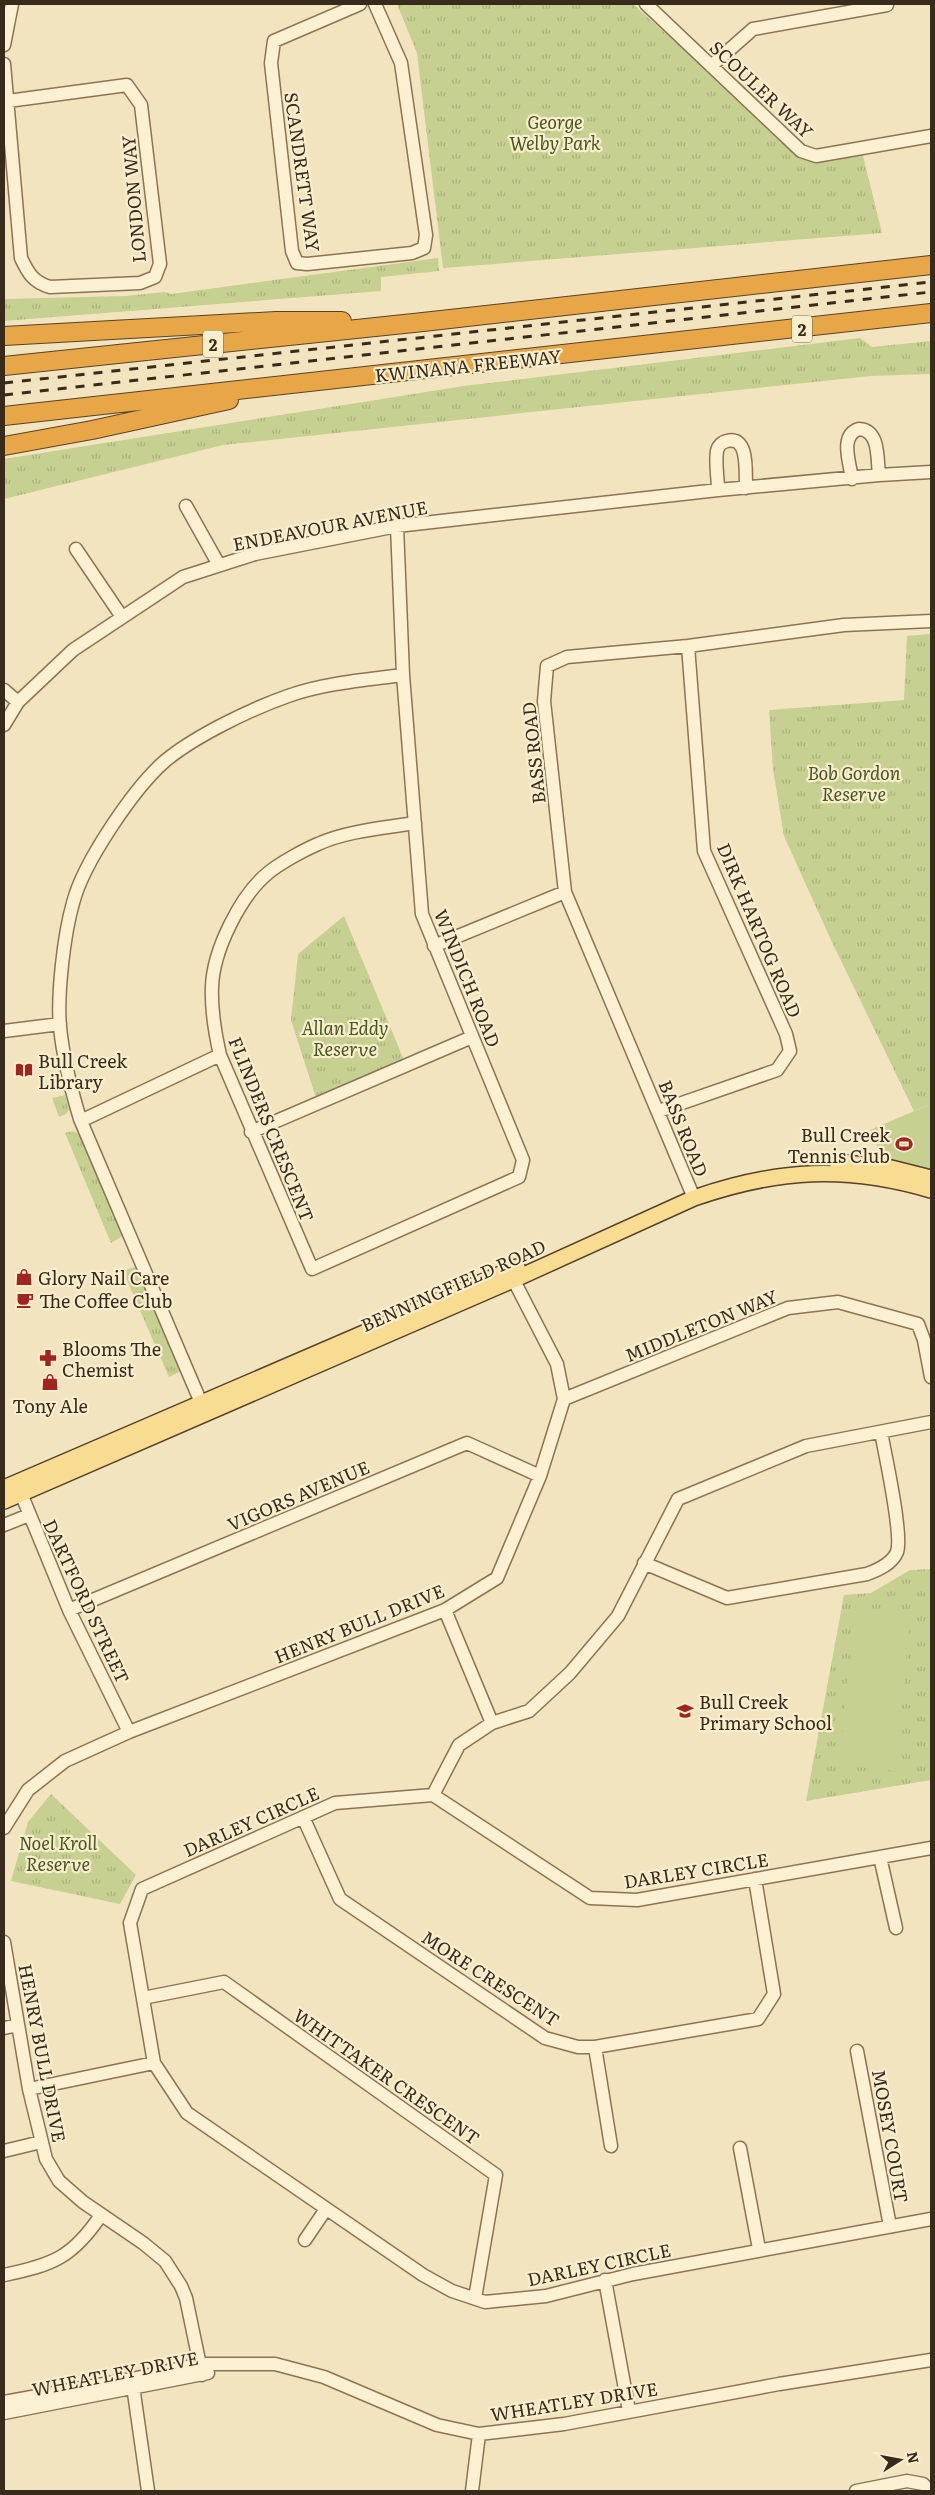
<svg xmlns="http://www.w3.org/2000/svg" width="935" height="2495" viewBox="0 0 935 2495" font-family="Literata,serif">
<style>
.grass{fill:url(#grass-tufts)}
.pitch{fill:#c6d091}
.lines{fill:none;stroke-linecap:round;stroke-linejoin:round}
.minor-casing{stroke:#8b7455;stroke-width:15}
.major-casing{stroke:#58412a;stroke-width:18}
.highway-casing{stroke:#58412a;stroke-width:20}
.minor{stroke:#fbf1d2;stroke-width:12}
.major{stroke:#f8dc92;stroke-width:15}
.highway{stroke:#e8a747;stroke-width:18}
.rail{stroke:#392b1b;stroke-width:3;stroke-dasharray:9 9;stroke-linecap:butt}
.labels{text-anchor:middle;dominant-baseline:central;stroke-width:4.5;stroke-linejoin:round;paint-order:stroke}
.shield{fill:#f8eece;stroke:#726651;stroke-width:1}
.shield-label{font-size:16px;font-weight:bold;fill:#392b1b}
.street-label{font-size:18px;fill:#392b1b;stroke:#f8eece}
.park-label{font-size:18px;font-style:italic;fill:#475720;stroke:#f8eece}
.poi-label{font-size:18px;fill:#392b1b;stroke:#f8eece;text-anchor:start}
</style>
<defs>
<pattern id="grass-tufts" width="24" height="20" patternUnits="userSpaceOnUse" patternTransform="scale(1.25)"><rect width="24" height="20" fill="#c6d091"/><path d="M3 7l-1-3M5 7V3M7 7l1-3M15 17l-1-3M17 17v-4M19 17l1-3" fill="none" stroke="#abb37c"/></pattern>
</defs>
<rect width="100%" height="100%" fill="#f1e4be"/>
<path class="grass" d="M397 4H633L807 161 862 152 882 233 443 268 417 53Z
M438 258 439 271 381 277V291L4 321V299L125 296 165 292 171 294Z
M860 338 872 347 931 341V374L870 376 223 445 4 499V459L464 386Z
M931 634V1104L914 1111 831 940 784 836 773 769 769 710 904 700 907 636Z
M344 916 406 1065 318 1104 291 1020 298 954Z
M65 1095 69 1110 66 1114 59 1117 52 1098Z
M73 1131 81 1135 123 1233 121 1237 111 1243 65 1133Z
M137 1266 181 1371 169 1377 123 1271Z
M931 1569V1780L806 1801 844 1595 871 1593 910 1570Z
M51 1794 136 1875 120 1904 11 1881 28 1822Z"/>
<path class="pitch" d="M931 1104V1172L883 1158 870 1130Z
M855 1607 911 1613 895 1771 839 1765Z"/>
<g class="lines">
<g class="minor-casing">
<path id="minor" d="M360 4 274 41 271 63 292 251 297 263 307 264 412 253 424 248 426 235 401 63 375 4
M646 4 801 151 816 156 931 136
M4 45 12 4
M4 64 21 258C28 273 33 282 50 287L140 283 155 277 160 264 141 105 127 85 8 101
M711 66 753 29 887 5
M852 479C850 463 839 435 859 429 880 430 877 459 879 475
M718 490C718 478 715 463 717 451 718 446 722 442 727 441 750 435 745 475 746 488
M186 506 219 565
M397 526 403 675 422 914 523 1160 519 1177 312 1269 220 1055C215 1033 211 1010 212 987 213 951 240 896 268 873 280 863 304 850 318 844 346 831 384 828 415 823
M76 549 122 617
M4 690 18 702
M4 725 18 702 73 650 183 577 255 554 397 526 450 520 718 490 879 475 931 472
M434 946 565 892
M4 1031 60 1024
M659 1111 777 1070 790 1051 786 1034 704 851 688 646
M80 1119 87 1118 220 1055
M251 1132 472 1037
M694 1198 565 892 544 701 547 666 567 657 688 646 844 625 931 621
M564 1399 788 1308 838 1302 918 1324 924 1340 931 1377
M205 1412 80 1119C71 1089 63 1058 60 1027 57 995 64 934 73 903 83 863 134 788 165 761 195 736 251 709 288 696 325 683 365 680 403 675
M18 1486 69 1610 129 1732
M4 1525 29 1515
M644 1563 727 1598 867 1574C878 1570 892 1564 897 1552 903 1535 885 1454 881 1432
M69 1610 467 1443 540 1476
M445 1610 492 1723
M433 1795 459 1745 492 1723 529 1711 570 1673 618 1616 678 1499 806 1446 931 1422
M303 1817 340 1899 545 2038 578 2047H595L758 2019 774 1994 755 1879
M4 1828 28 1790 65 1761 129 1732 445 1610 497 1578 540 1476 564 1399 557 1364 510 1273
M931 1848 637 1900 590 1898 433 1795 335 1803 142 1889 130 1923 154 2063 187 2113 423 2275 452 2291 485 2302 546 2296 633 2274 931 2219
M880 1857 896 1928
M4 1942 29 2089 46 2159 59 2181 83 2202 143 2243 165 2261 181 2286 186 2298 202 2375
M143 1998 224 1982 496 2175 475 2298
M4 2028 18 2025
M595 2047 611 2146
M857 2051 890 2226
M29 2089 154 2063
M740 2148 759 2249
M4 2151 41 2142
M305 2240 326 2209
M4 2275C53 2265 73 2257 101 2215
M605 2280 629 2411
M132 2379 148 2491
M4 2402 132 2379 200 2364H275L324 2377 437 2425 479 2434 564 2424 779 2384 931 2360
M4 2413 208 2373
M472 2491 479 2434
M856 2491 907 2481 923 2484 929 2491"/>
</g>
<g class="major-casing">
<path id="major" d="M837 1162 891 1168 931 1178
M4 1488 517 1267
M4 1501 513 1280 694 1198C778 1169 846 1165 931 1190"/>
</g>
<g class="highway-casing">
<path id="highway" d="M4 336 276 321H342
M4 366 423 322 931 265
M4 416 931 313
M4 446 92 430 229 400"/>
</g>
<use href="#minor" class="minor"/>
<use href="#major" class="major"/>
<use href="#highway" class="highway"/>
<path class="rail" d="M4 383 931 282
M4 395 931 292"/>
</g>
<defs>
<g id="library-bare" transform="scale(1.35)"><path d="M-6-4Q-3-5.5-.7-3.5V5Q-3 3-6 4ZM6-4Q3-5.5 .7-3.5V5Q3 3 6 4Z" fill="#9f2521" stroke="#f8eece" stroke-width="2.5" paint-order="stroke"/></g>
<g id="stadium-bare" transform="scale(1.35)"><path d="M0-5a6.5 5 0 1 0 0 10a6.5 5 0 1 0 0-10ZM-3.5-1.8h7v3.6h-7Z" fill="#9f2521" stroke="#f8eece" stroke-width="2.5" paint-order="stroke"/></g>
<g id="shop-bare" transform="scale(1.35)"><path d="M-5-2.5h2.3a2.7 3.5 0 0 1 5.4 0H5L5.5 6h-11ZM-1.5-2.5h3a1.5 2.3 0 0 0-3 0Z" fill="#9f2521" stroke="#f8eece" stroke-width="2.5" paint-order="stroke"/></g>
<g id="cafe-bare" transform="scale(1.35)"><path d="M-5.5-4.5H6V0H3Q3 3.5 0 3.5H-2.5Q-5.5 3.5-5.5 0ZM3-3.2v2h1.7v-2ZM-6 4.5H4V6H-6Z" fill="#9f2521" stroke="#f8eece" stroke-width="2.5" paint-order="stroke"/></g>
<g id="pharmacy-bare" transform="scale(1.35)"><path d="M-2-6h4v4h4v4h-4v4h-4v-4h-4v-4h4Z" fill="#9f2521" stroke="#f8eece" stroke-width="2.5" paint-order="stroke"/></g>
<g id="school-bare" transform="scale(1.35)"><path d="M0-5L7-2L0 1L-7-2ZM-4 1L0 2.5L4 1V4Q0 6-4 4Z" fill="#9f2521" stroke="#f8eece" stroke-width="2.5" paint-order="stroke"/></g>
</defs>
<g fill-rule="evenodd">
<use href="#library-bare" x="24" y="1070"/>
<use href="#stadium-bare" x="904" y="1144"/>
<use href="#shop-bare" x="24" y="1277"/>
<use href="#cafe-bare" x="25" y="1300"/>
<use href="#pharmacy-bare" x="48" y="1358"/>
<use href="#shop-bare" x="50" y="1382"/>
<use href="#school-bare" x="685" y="1711"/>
</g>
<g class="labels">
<g class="shield">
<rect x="792" y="315.5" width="20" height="27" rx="4"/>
<rect x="203" y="330.5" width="20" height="27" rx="4"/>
</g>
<g class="shield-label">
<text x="802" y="329">2</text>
<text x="213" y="344">2</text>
</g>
<g class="street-label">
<text transform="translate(762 89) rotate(43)">SCOULER WAY</text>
<text transform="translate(303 172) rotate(82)">SCANDRETT WAY</text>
<text transform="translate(133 199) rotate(-95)">LONDON WAY</text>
<text transform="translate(468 365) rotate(-6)">KWINANA FREEWAY</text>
<text transform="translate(330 525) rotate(-11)">ENDEAVOUR AVENUE</text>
<text transform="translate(533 753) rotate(-96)">BASS ROAD</text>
<text transform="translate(760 930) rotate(67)">DIRK HARTOG ROAD</text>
<text transform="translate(468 978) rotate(68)">WINDICH ROAD</text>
<text transform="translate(684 1128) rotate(68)">BASS ROAD</text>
<text transform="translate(272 1129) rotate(68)">FLINDERS CRESCENT</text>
<text transform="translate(453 1285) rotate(-24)">BENNINGFIELD ROAD</text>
<text transform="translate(701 1325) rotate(-22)">MIDDLETON WAY</text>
<text transform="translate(298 1495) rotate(-23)">VIGORS AVENUE</text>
<text transform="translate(87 1601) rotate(65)">DARTFORD STREET</text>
<text transform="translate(359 1623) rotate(-22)">HENRY BULL DRIVE</text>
<text transform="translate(251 1821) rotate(-24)">DARLEY CIRCLE</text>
<text transform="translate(696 1870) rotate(-9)">DARLEY CIRCLE</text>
<text transform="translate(491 1978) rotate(33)">MORE CRESCENT</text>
<text transform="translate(43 2053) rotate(79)">HENRY BULL DRIVE</text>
<text transform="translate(387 2076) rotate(35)">WHITTAKER CRESCENT</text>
<text transform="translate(891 2136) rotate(80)">MOSEY COURT</text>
<text transform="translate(599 2264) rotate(-12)">DARLEY CIRCLE</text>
<text transform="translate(115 2373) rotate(-11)">WHEATLEY DRIVE</text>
<text transform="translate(574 2401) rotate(-9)">WHEATLEY DRIVE</text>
</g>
<g class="park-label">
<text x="555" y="121">George<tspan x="555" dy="21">Welby Park</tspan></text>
<text x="854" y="772">Bob Gordon<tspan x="854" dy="21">Reserve</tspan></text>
<text x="345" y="1027">Allan Eddy<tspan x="345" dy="21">Reserve</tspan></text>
<text x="58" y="1842">Noel Kroll<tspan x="58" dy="21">Reserve</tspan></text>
</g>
<g class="poi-label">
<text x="38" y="1060">Bull Creek<tspan x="38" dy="21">Library</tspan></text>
<text x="890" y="1134" text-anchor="end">Bull Creek<tspan x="890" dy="21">Tennis Club</tspan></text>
<text x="38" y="1277">Glory Nail Care</text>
<text x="39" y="1300">The Coffee Club</text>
<text x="62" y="1348">Blooms The<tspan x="62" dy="21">Chemist</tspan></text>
<text x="50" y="1405" text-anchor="middle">Tony Ale</text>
<text x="699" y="1701">Bull Creek<tspan x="699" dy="21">Primary School</tspan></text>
</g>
</g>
<rect width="935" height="2495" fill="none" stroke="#392b1b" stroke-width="10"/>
<g transform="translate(900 2460) rotate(79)" stroke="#f8eece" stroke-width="4" paint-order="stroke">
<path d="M0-4L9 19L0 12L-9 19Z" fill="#392b1b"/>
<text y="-8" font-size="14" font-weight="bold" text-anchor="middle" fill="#392b1b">N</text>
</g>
</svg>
